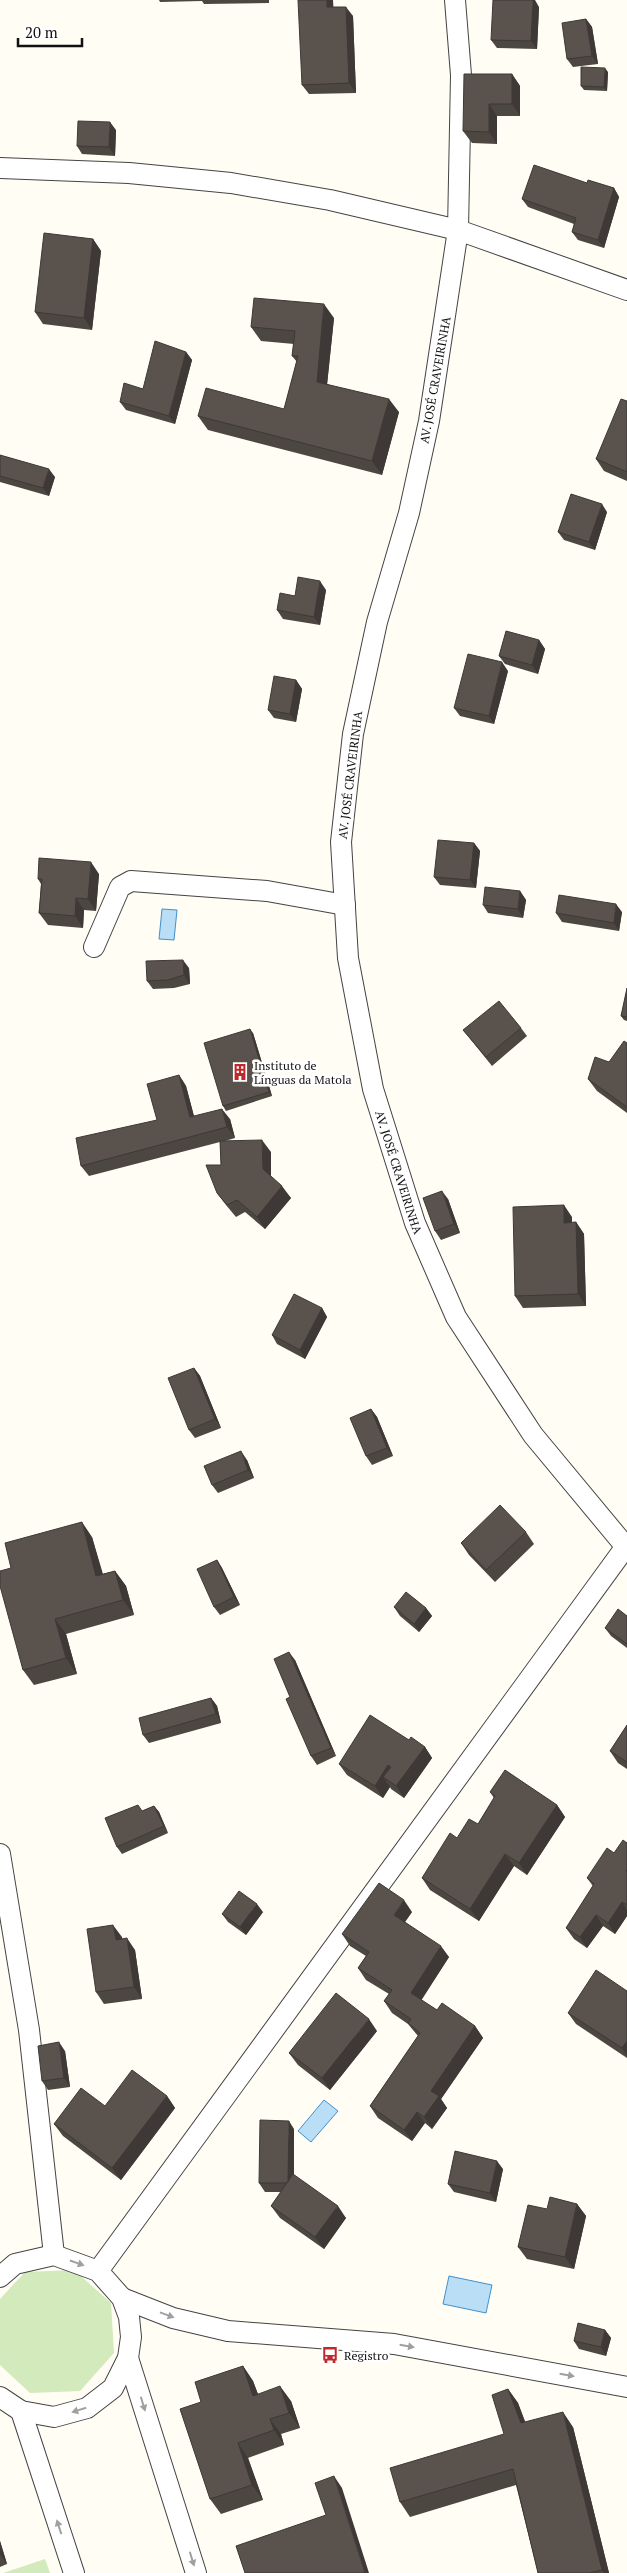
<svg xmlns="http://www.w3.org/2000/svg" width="627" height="2573" viewBox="0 0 627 2573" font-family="'PT Serif',serif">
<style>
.green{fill:#d3eabd}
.water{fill:#b9def6;stroke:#4091cd}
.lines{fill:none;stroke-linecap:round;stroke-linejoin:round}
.minor-casing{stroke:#444;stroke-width:22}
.minor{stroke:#fff;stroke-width:20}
.wall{fill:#4d4742}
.shaded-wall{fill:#3e3936}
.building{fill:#59524d;stroke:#3e3936}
.oneway{fill:#a0a0a0}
.labels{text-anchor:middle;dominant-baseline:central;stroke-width:5;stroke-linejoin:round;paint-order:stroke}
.street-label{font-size:12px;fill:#111;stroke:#fff}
.poi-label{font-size:12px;fill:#111;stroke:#fff;text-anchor:start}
</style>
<rect width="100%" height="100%" fill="#fffdf4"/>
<path class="green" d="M74 2270 111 2303 114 2353 80 2391 30 2393 0 2365V2299L25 2272Z
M45 2559 50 2573H3Z"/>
<path class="water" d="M162 909 177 910 174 940 159 939Z
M324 2100 338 2111 311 2142 298 2131Z
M449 2276 492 2285 486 2313 443 2304Z"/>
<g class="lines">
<g class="minor-casing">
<g id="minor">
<path id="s1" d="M455 0 461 75 458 230 429 421 409 513 377 622 353 734 341 842 348 958 373 1089 415 1223 456 1317 533 1435 626 1547"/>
<path d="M0 168 129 173 231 183 330 200 458 230 627 290"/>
<path d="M94 947 120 887 131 881 267 891 345 905"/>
<path d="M0 1854 29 2030 54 2255"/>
<path d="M98 2271 627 1545"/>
<path d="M0 2277 15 2264 54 2255 98 2271 122 2298 129 2317 131 2337 128 2358 113 2388 87 2408 54 2417 21 2411 0 2397"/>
<path d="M122 2298 173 2318 228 2331 394 2344 627 2387"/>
<path d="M128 2358 196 2573"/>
<path d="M21 2411 74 2573"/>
</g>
</g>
<use href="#minor" class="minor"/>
</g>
<path class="wall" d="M159 0H269V3L204 4 202 1 160 2Z
M334 7 353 16 356 93 309 94 302 85Z
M539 7 537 49 497 48 491 40Z
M586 19 592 27 598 64 573 67 567 59Z
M608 72 607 91 584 90 581 86Z
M512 74 520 86V116H497V144L472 143 463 131Z
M116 130 115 156 82 154 77 146Z
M587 183 614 188 619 197 604 248 578 240 572 232 574 224 528 207 522 199Z
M93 239 101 251 92 330 43 324 35 312Z
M334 318 327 384 399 412 382 475 208 430 198 416 284 409 297 362 292 356 294 344 261 341 251 327Z
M186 352 192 360 175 424 126 410 120 402 143 389Z
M627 401V481L604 471 596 459Z
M0 455 55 477 49 496 0 482Z
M607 512 595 550 564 540 558 532Z
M326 590 320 625 283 619 277 610 295 596Z
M539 640 545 649 538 674 505 664 499 656Z
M508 671 494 724 460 716 454 708Z
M296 680 302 689 296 722 274 718 268 710Z
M474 843 480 851 476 888 440 885 434 877Z
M99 874 96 911 84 910 83 928 48 925 39 913 41 884 38 879Z
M520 891 526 900 523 918 488 913 483 905Z
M622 912 619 931 562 922 556 913Z
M189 968 190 984 174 988 153 989 147 981Z
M627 988V1021L624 1020 621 1016Z
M521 1028 527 1036 492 1066 463 1030Z
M253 1033 272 1096 226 1111 223 1106Z
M627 1043V1113L597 1091 588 1079 609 1062Z
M179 1075 186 1086 194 1116 230 1119 235 1138 225 1141 271 1152V1177L291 1198 265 1229 245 1212 236 1217 226 1205 217 1193 221 1165 220 1142 89 1176 81 1166 157 1120Z
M448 1199 460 1233 441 1240 435 1231Z
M572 1217V1223L576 1222 584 1234 586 1306 523 1308 515 1296Z
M322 1308 327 1317 305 1359 277 1344 272 1335Z
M194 1368 200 1376 221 1428 195 1438 189 1430Z
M371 1409 377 1417 393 1456 372 1465 366 1456Z
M247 1460 254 1478 218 1493 212 1485Z
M526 1532 534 1544 495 1582 469 1555 461 1543Z
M92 1537 103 1574 115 1571 126 1586 134 1615 66 1634 77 1674 34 1685 23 1670 11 1568Z
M217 1560 222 1568 240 1605 220 1615 214 1607Z
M394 1607 426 1608 432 1616 419 1632 400 1616Z
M627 1616V1648L611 1636 605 1628Z
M295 1660 336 1756 317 1765 311 1756 290 1697Z
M211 1698 217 1706 221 1723 149 1743 143 1735Z
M627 1725V1769L618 1763 610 1751Z
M409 1740 425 1747 432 1758 404 1798 391 1789 390 1787 383 1798 347 1775 339 1764Z
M490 1792 557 1805 565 1817 527 1875 514 1866 479 1921 430 1890 422 1878 457 1838 478 1824 494 1798Z
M154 1806 159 1812 168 1833 122 1854 117 1847 143 1811Z
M627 1843V1916L615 1934 603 1926 587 1948 574 1939 566 1928 593 1886 587 1878 614 1853Z
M263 1912 246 1935 228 1922 222 1914Z
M412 1912 405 1922 449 1957 421 2000 437 2010 475 2026 483 2038 441 2099 447 2108 432 2129 425 2123 412 2141 378 2118 370 2106 418 2036 408 2024 392 2013 384 2001 389 1994 366 1980 358 1968 366 1956 350 1946 342 1934Z
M122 1937V1939L135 1950 142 1999 104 2004 96 1992Z
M627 1991V2058L576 2024 568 2013Z
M377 2031 330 2090 298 2065 289 2053Z
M65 2051 70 2087 48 2090 42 2081Z
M167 2096 175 2108 121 2180 63 2136 54 2124 105 2106Z
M294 2129V2175L346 2218 324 2249 280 2218 271 2206 281 2192H265L259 2183Z
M503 2169 496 2202 454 2192 448 2184Z
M577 2204 586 2216 574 2269 527 2259 518 2247 547 2209Z
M605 2330 611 2338 606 2356 579 2349 574 2341Z
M243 2366 253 2381 258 2394 291 2401 300 2428 281 2434 284 2445 248 2458 263 2500 221 2514 210 2499 201 2402Z
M508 2389 518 2403 525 2422 573 2427 609 2573H538L516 2485 410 2517 400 2502 504 2434Z
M0 2541 7 2564 0 2567Z"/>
<path class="shaded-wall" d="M327 0H333L334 17 327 7Z
M533 0H535L539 7 537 49 531 41Z
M346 7 353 16 356 93 349 83Z
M586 19 592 27 598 64 592 56Z
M605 68 608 72 607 91 604 87Z
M512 74 520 86V116L512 104Z
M489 104 497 116V144L489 132Z
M110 122 116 130 115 156 109 147Z
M614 188 619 197 604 248 598 240Z
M93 239 101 251 92 330 84 318Z
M324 304 334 318 326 395 317 382Z
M186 352 192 360 175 424 169 416Z
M389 399 399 412 382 475 372 461Z
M49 469 55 477 49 496 43 488Z
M602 504 607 512 595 550 589 542Z
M320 581 326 590 320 625 314 617Z
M539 640 545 649 538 674 532 665Z
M502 662 508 671 494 724 489 716Z
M296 680 302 689 296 722 290 714Z
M474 843 480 851 476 888 470 880Z
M91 862 99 874 96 911 88 899Z
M520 891 526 900 523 918 518 909Z
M76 898 84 910 83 928 75 916Z
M616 904 622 912 619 931 614 923Z
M183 960 189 968 190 984 184 975Z
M250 1029 253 1033 272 1096 269 1092Z
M179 1075 186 1086 197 1128 190 1117Z
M222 1109 230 1119 235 1138 227 1127Z
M262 1140 271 1152V1181L263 1169Z
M282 1186 291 1198 265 1229 257 1217Z
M442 1191 448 1199 460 1233 454 1224Z
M564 1205 572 1217V1235L564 1223Z
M576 1222 584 1234 586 1306 578 1294Z
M322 1308 327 1317 305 1359 300 1350Z
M194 1368 200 1376 221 1428 215 1419Z
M371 1409 377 1417 393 1456 387 1448Z
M241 1451 247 1460 254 1478 248 1470Z
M82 1522 92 1537 107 1591 96 1576Z
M217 1560 222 1568 240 1605 234 1597Z
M115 1571 126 1586 134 1615 123 1600Z
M426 1608 432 1616 419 1632 414 1624Z
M55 1619 66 1634 77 1674 66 1658Z
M289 1652 295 1660 336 1756 331 1748Z
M211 1698 217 1706 221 1723 216 1714Z
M425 1747 432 1758 404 1798 396 1786Z
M388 1765 396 1777H383L390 1787 383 1798 375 1786Z
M557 1805 565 1817 527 1875 519 1863Z
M154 1806 159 1812 168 1833 164 1826Z
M505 1854 514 1866 479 1921 470 1909Z
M404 1900 412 1912 402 1926 394 1915Z
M622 1902 627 1910V1916L615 1934 608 1923Z
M257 1904 263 1912 246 1935 240 1927Z
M596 1915 603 1926 587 1948 580 1937Z
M113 1925 122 1937 124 1952 116 1940Z
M127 1938 135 1950 142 1999 134 1987Z
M441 1946 449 1957 419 2004 411 1993Z
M369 2019 377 2031 330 2090 322 2078Z
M475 2026 483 2038 441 2099 447 2108 432 2129 424 2117 431 2091Z
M627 2041V2056L622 2048Z
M59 2042 65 2051 70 2087 64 2078Z
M167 2096 175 2108 121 2180 112 2168Z
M417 2112 425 2123 412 2141 404 2130Z
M289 2121 294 2129V2192L288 2183Z
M497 2161 503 2169 496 2202 490 2193Z
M577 2204 586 2216 574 2269 565 2257Z
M338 2206 346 2218 324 2249 315 2237Z
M605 2330 611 2338 606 2356 601 2347Z
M243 2366 253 2381 264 2411 253 2396Z
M280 2386 291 2401 300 2428 289 2413Z
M508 2389 518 2403 531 2437 521 2423Z
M563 2412 573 2427 609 2573H604L602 2570Z
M270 2419 281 2434 284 2445 274 2430Z
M238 2443 248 2458 263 2500 252 2485Z
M334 2476 342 2488 369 2573H365Z
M0 2541 7 2564 0 2554Z"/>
<path class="building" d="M298 0H327V7H346L349 83 302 85Z
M493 0H533L531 41 491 40Z
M586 19 592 56 567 59 562 23Z
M581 67 605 68 604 87 581 86Z
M464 74H512V104H489V132L463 131Z
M78 121 110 122 109 147 77 146Z
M534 165 587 183 588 180 614 188 598 240 572 232 576 218 522 199Z
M44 233 93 239 84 318 35 312Z
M254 298 324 304 317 382 389 399 372 461 198 416 206 388 284 409 298 356H292L295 331 251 327Z
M155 341 186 352 169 416 120 402 124 383 143 389Z
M621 399 627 401V472L596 459Z
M0 455 49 469 43 488 0 476Z
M571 494 602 504 589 542 558 532Z
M298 577 320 581 314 617 277 610 280 593 295 596Z
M506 631 539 640 532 665 499 656Z
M468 654 502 662 489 716 454 708Z
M274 676 296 680 290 714 268 710Z
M438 840 474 843 470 880 434 877Z
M39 858 91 862 88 899 76 898 75 916 39 913 42 879H38Z
M485 887 520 891 518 909 483 905Z
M559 895 616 904 614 923 556 913Z
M183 960 184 975 168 980 147 981 146 961Z
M627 988V1017L621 1016Z
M499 1001 521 1028 486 1057 463 1030Z
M250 1029 269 1092 223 1106 204 1043Z
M624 1041 627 1043V1107L588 1079 595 1057 609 1062Z
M179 1075 190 1117 222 1109 227 1127 81 1166 76 1138 157 1120 147 1084Z
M262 1140 263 1169 282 1186 257 1217 237 1200 227 1205 217 1193 206 1165H221L220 1141Z
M442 1191 454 1224 435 1231 423 1198Z
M564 1205V1223L576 1222 578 1294 515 1296 513 1207Z
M294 1294 322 1308 300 1350 272 1335Z
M194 1368 215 1419 189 1430 168 1378Z
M371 1409 387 1448 366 1456 350 1418Z
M241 1451 248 1470 212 1485 204 1466Z
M500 1505 526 1532 486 1570 461 1543Z
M82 1522 96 1576 115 1571 123 1600 55 1619 66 1658 23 1670 0 1586V1571L11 1568 5 1543Z
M217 1560 234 1597 214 1607 197 1569Z
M406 1592 426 1608 414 1624 394 1607Z
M618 1609 627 1616V1644L605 1628Z
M289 1652 331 1748 311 1756 286 1699 290 1697 274 1659Z
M211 1698 216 1714 143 1735 139 1718Z
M370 1715 409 1740 411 1737 425 1747 396 1786 383 1777 391 1767 388 1765 375 1786 339 1764Z
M627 1725V1762L610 1751Z
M505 1770 557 1805 519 1863 505 1854 470 1909 422 1878 450 1833 457 1838 469 1819 478 1824 495 1796 490 1792Z
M138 1805 142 1811 154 1806 164 1826 117 1847 105 1818Z
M623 1840 627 1843V1870L626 1871 627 1872V1905L622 1902 608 1923 596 1915 580 1937 566 1928 594 1884 587 1878 607 1848 614 1853Z
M379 1883 404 1900 394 1915 441 1946 411 1993 437 2010 442 2003 475 2026 431 2091 439 2096 424 2117 417 2112 404 2130 370 2106 420 2033 408 2023 411 2019 384 2001 392 1990 358 1968 369 1952 342 1934Z
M239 1891 257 1904 240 1927 222 1914Z
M113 1925 116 1940 127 1938 134 1987 96 1992 87 1929Z
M596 1970 627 1991V2041L622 2048 568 2013Z
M336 1993 369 2019 322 2078 289 2053Z
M59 2042 64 2078 42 2081 38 2046Z
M132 2070 167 2096 112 2168 54 2124 81 2088 105 2106Z
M260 2120 289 2121 288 2182 287 2183H259Z
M455 2151 497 2161 490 2193 448 2184Z
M293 2174 338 2206 315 2237 271 2206Z
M550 2197 577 2204 565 2257 518 2247 528 2205 547 2209Z
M578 2323 605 2330 601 2347 574 2341Z
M243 2366 253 2396 280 2386 289 2413 270 2419 274 2430 238 2443 252 2485 210 2499 180 2409 201 2402 195 2382Z
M508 2389 521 2423 563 2412 602 2570 589 2573H538L513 2469 400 2502 390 2468 504 2434 492 2395Z
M334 2476 365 2573H245L236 2546 326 2515 315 2483Z"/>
<defs><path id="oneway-solid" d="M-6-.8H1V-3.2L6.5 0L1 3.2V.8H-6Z" transform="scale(1.25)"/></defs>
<g class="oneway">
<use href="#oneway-solid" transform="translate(77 2263) rotate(19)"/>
<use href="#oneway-solid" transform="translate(167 2315) rotate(20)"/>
<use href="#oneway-solid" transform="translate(407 2346) rotate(10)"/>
<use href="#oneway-solid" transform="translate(567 2375) rotate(10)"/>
<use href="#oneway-solid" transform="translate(143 2404) rotate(73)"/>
<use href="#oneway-solid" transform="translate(79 2410) rotate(163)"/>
<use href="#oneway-solid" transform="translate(59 2527) rotate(-108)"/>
<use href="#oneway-solid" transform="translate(192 2559) rotate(73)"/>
</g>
<defs>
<g id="building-bare" transform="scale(1.35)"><path d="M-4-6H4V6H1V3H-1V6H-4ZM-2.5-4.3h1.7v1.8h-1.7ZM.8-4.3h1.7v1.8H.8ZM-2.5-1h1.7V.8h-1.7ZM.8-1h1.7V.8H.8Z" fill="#c1282b" stroke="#fff" stroke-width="2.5" paint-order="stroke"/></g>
<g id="bus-bare" transform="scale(1.35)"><path d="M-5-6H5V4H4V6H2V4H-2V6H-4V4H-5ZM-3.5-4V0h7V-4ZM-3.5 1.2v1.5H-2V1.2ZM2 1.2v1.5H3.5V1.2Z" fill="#c1282b" stroke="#fff" stroke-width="2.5" paint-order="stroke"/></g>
</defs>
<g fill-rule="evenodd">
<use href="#building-bare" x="240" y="1072"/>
<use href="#bus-bare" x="330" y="2355"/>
</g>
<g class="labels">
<g class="street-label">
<text transform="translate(435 380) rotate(-80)">AV. JOSÉ CRAVEIRINHA</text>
<text transform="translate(350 775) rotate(-83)">AV. JOSÉ CRAVEIRINHA</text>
<text stroke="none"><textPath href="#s1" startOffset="1191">AV. JOSÉ CRAVEIRINHA</textPath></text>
</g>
<g class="poi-label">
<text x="254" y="1065">Instituto de<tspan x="254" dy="14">Línguas da Matola</tspan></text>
<text x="344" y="2355">Registro</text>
</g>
</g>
<path d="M18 38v8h64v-8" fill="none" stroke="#111111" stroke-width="2.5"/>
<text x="25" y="38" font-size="15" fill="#111111" stroke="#ffffff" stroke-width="4" paint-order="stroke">20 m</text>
</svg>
